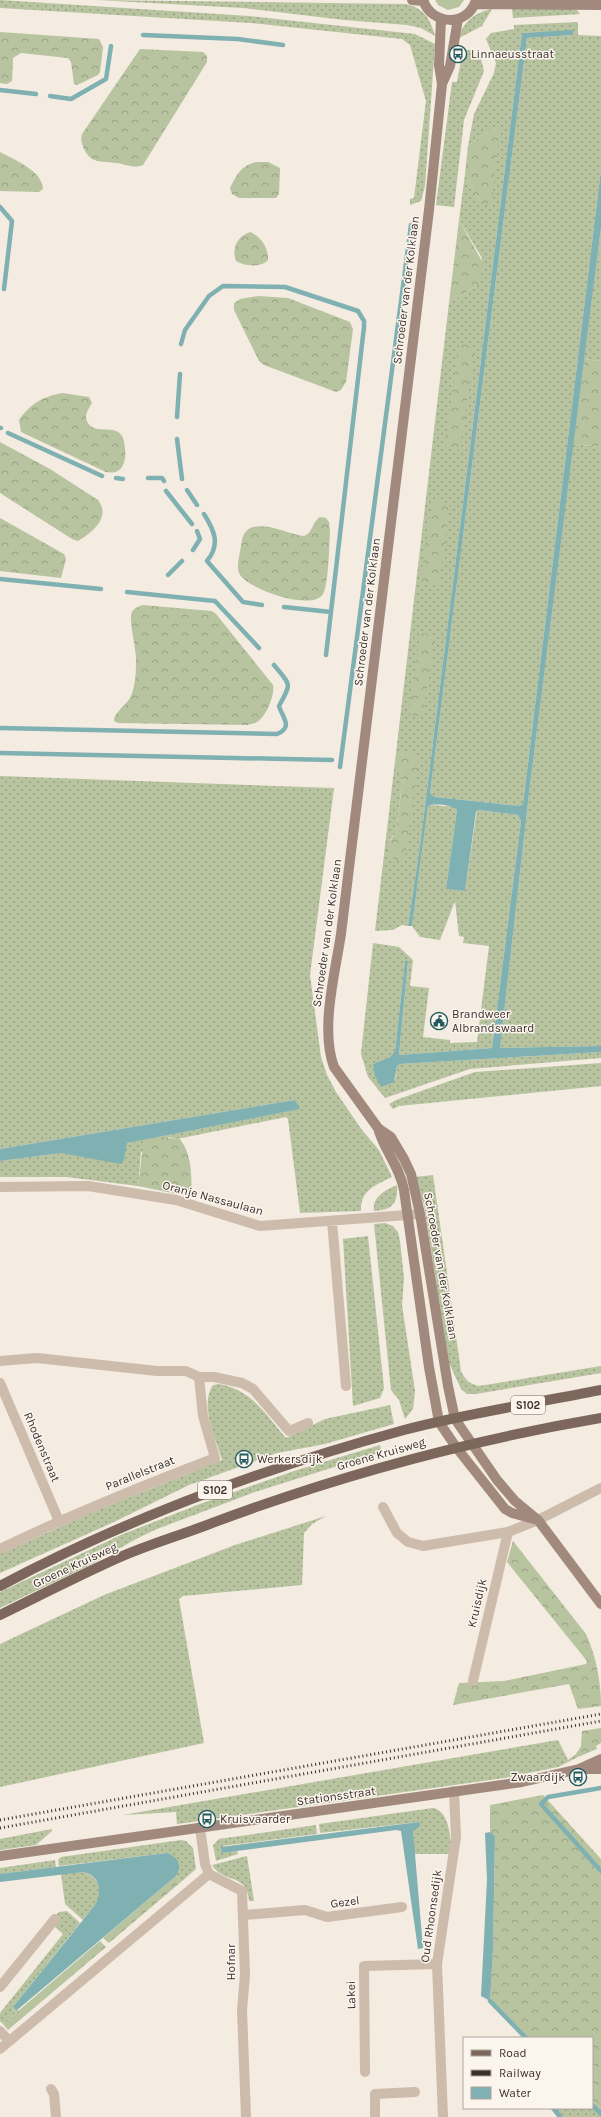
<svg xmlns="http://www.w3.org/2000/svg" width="601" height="2117" viewBox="0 0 601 2117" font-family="Karla,sans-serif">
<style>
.grass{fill:url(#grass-dots);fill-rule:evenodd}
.forest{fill:url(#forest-crowns)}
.garden{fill:#b8c4a0}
.water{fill:#7fb0b2}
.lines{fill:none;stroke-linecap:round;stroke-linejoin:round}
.stream{stroke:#7fb0b2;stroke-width:4.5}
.street{stroke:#cdbbac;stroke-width:10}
.secondary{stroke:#a18a7d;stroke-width:10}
.primary{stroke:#7d675c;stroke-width:10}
.rail{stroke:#3b302b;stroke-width:3;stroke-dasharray:1 3;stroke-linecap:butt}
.labels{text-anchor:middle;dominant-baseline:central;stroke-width:3;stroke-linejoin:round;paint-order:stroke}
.shield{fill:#fbf5ee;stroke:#756b66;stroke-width:1}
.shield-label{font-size:11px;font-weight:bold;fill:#3b302b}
.poi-label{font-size:12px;fill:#3b302b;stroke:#fbf5ee;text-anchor:start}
.street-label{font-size:12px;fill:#3b302b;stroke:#fbf5ee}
</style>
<defs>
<pattern id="grass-dots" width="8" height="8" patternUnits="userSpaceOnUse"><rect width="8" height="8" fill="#b8c4a0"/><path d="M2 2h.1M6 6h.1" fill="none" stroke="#97a083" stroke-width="1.8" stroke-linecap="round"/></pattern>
<pattern id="forest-crowns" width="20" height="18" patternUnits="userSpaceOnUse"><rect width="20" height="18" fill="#b8c4a0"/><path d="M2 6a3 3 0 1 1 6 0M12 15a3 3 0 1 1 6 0" fill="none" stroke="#97a083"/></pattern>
</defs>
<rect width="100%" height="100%" fill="#f4ebe1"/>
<path class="grass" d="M0 0 249 16 415 34 435 44 425 186 421 201 410 205V199L414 198 426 101 410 45 402 39 251 23 0 8Z
M96 0 404 4C422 6 431 19 435 36L421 28 407 25 344 20 243 8Z
M492 9 482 26 459 38C463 21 476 12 492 9Z
M512 9H576L580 14 513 18Z
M578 22V35L601 36V170L523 804 519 806 435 797 430 793 527 38 573 35V31L522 33 420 846 408 926 402 925 393 930 375 931 449 303 476 286 482 258 459 220 465 174 479 201 499 124 468 146 474 114 494 73 496 63 486 39 491 33 514 29V25ZM403 753 405 857 389 840 396 833 403 776C399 767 391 761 403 753Z
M463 50H471L476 57 480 55 484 71 464 120 454 207 436 205 452 82H457Z
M601 228V361L584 359Z
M573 444 601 447V1046L500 1048 530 785Z
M0 776 334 788 310 975 321 1057 327 1075 336 1092 362 1130 379 1150 392 1177C376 1185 360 1190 361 1211L300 1213 288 1119 286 1117 177 1139 169 1137 141 1152 138 1186 67 1177H0V1161L61 1153 124 1160 126 1143 299 1109 295 1100 0 1149Z
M433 805 453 807 457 810 446 889 465 891 477 810 518 815 521 821 492 1048 399 1055 408 962 405 961 395 1051 390 1057 373 1064 380 1085 381 1087 395 1080 397 1066 400 1064 601 1052V1058L470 1069 385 1098 368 1077 361 1054 373 943 399 947 413 960 410 986 429 988 423 1037 450 1040V1043L477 1042 489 946 463 943 464 937 459 936 455 901 440 940 420 937 412 926 428 806Z
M601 1063V1086L399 1106 393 1109 389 1104 396 1100 475 1072Z
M433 1175 461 1371C465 1380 470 1384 479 1386L601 1366V1373L476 1394H467L461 1389 449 1363 424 1205 415 1177Z
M397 1185C398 1203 393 1210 374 1211 372 1196 386 1190 397 1185Z
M385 1223 393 1226 398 1232 400 1241 404 1278 402 1305 415 1391 413 1409 405 1419 399 1400 391 1390 374 1224Z
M368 1236 384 1388 380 1398 353 1406 343 1239Z
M219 1384C251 1389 267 1416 286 1438L325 1419 390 1405 394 1424 325 1444 277 1453 189 1485 114 1522 0 1573V1554L93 1512 222 1460C216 1439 199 1406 213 1385Z
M380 1445 382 1452 255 1492 157 1529 138 1538 88 1566 0 1608V1592L123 1534 200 1504 297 1470Z
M326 1516 312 1524 304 1533 302 1585 183 1596 179 1599 204 1743 0 1787V1644L104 1595 235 1545Z
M558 1740 568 1760 576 1754 578 1757 558 1767 504 1778 177 1824 176 1812 123 1815Z
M433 1808C450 1811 451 1840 451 1854H414L413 1831 419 1822 320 1833 319 1824Z
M316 1825 317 1834 223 1846 222 1853 237 1851 238 1854 216 1861 213 1845 219 1839Z
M52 1829V1831L36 1845 0 1850V1839Z
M181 1840 186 1841 193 1848 196 1869 181 1882 176 1876 179 1871 167 1853 59 1866 58 1860 61 1857Z
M247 1856 254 1901H249C247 1872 223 1884 212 1865Z
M55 1860 56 1867 0 1874V1868Z
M83 1872C93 1874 103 1885 100 1897 97 1905 88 1913 83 1920L65 1904 61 1874Z
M67 1911 80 1923 13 2007 15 2011 19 2010 3 2024 0 2021V2013L63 1934 55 1927 56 1915 59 1912Z
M592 2105 601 2114V2117H560L553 2108H592Z"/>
<path class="forest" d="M0 32 99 39 103 47 100 72 98 75 77 85 74 84 71 62 68 58 21 53 13 58 12 81 7 84 0 83Z
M140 49 203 52 207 56V62L143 165C133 169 126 164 116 163 102 161 91 164 84 149 82 143 80 140 82 134Z
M499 124H501L500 131 492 200 490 203 483 204 479 201 465 174 468 146Z
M0 152C14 160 42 170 43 189L39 192 0 191Z
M256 162H268L280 168 279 194 276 198H239L232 194 230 188C237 175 240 166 256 162Z
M459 220 483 263 480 282 476 286 449 303Z
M250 232C261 236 269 249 268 260 261 268 244 266 236 261 231 248 238 236 250 232Z
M258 296 288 298 350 322 353 329 346 382 341 390 336 392 264 365 259 361 234 310V303L240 299Z
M459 344 473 346 474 349 461 448 459 450 446 447 445 443Z
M584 359 601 361V447L573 444Z
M62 393 89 397 92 403C89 408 83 416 88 423 97 438 124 417 125 449 126 454 125 462 122 467 118 473 112 473 106 472L21 432 19 420C30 404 42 397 62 393Z
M0 442 50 469 98 500C111 517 93 532 78 541L72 539 0 493Z
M433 500 449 503 450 506 439 586 422 584 420 581Z
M320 517 326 518 329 522 330 531C329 545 329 583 323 594 313 612 246 589 239 573 236 565 240 554 241 546 242 537 244 530 253 527 270 523 288 534 304 536 314 532 311 523 320 517Z
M0 518 64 554 66 559 61 578 0 571Z
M142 605 212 611 216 614 273 685C275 695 266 717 257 722 254 724 250 724 248 725L118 723 114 721C113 713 128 704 131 696 135 686 136 674 136 663 137 651 128 619 132 612 134 608 138 607 142 605Z
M423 633 434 637 423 716 411 715 409 712 420 635Z
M409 751 412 752 419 759 405 857 398 861 388 854 386 845 396 833 403 776C399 767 394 766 398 756Z
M158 1137 180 1139C193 1157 191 1177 192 1197L138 1186 143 1146 146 1142Z
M513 1541 586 1634C596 1656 601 1682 601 1706L578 1709 569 1684 453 1705 459 1683 504 1681 586 1664 587 1661 507 1562Z
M601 1728V1743L596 1746 597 1749 578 1757 576 1754 581 1746 582 1731Z
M543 1795 601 1859V2114L592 2105V2038H526L490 2001 493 1950 495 1836 490 1832V1805Z
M176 1876 181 1882 109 1943 103 1938Z
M100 1941 106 1947 8 2030 3 2024Z"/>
<path class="garden" d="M435 0H464L459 7 448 10 438 5Z"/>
<path class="water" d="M573 30V35L527 38 430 793 435 797 519 806 523 804 601 170V228L530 785 500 1048 601 1046V1052L400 1064 397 1066 394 1082 381 1087 375 1076 373 1064 390 1057 395 1051 405 961H408L399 1055 492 1048 521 821 518 815 478 810 476 812 465 891 446 889 457 810C451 805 435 803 428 806L412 926H408L420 846 522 33Z
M295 1100 300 1109 127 1143 124 1160 121 1164 61 1153 0 1161V1149Z
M419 1822 420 1826 413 1831 423 1948 418 1949 401 1831 396 1830 222 1853 221 1847Z
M490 1832 495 1836 493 1950 490 2001 481 1996 487 1880 485 1833Z
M167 1853C178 1857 183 1866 176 1876L16 2011 13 2007 95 1905C103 1892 100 1875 83 1872L0 1882V1874Z"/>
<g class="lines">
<path class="stream" d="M143 35 238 39 283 45
M0 90 36 94
M50 96 71 99 106 79 111 46
M0 207 12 221 4 289
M181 344 185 330 209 296 223 286 285 287 358 311 364 321V327L326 655
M177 417 180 374
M0 428H1
M8 433 102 476
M177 439 182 479
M116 478 123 479
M148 478H162L164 481
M187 490 197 505
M166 491 192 524
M204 514C214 530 221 544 207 561L243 602 262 605
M193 550 200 539 197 531
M168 575 182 561
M0 579 101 589
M127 592 215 601 259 648
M284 607 331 612
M0 728 277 734C294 727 282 717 279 706 292 682 291 686 274 665
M0 753 332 760
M340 767 411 225
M601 1788 548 1797 541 1804 601 1871
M490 2001 526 2038
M592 2105 601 2114
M553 2108 560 2117"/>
<path class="street" d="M0 1187 88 1186 176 1200 260 1226 420 1214
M332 1221 346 1386
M0 1361 37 1358 157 1371H186L199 1377H214L242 1383 253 1389 289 1431 308 1423
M0 1383 59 1521
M383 1507 397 1533 408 1542 423 1546 508 1532 538 1520 601 1488
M0 1549C70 1515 142 1486 215 1458L203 1416 199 1377
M473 1681 508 1532
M200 1828 205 1864 209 1874 242 1891 245 1975 242 2010 246 2117
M244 1915 305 1910 327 1917 402 1907
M0 1987 55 1919
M0 2031 9 2041
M0 2049 209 1874
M365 2072 364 1966 437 1964
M51 2089 54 2094 56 2117
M375 2117V2094L415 2092
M443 2117 437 1964 456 1837 454 1791"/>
<path class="secondary" d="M412 0 424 1
M423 0C432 26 468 27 476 0
M475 4 601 5
M441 19 439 65 442 84
M458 19 450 66 442 84 429 210 341 934C335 974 320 1029 334 1067L378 1128 391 1137 404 1159 411 1174 420 1214 448 1386 455 1419 497 1480 515 1501 538 1520 601 1604
M378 1128C384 1151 399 1164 404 1190L429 1367 439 1422 456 1447 505 1509 512 1513 534 1519
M579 1769H601
M0 1856 522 1782 579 1769 601 1759"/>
<path class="primary" d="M0 1586C127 1518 265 1468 404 1430 468 1413 536 1403 601 1390
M0 1615C39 1596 78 1576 118 1558 147 1545 178 1536 207 1525 336 1476 466 1441 601 1418"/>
<path class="rail" d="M0 1820 601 1714
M0 1828 601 1721"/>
</g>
<defs>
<g id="bus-ring" transform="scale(0.9)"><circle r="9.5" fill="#fbf5ee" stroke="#1f5a5e" stroke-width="1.5"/><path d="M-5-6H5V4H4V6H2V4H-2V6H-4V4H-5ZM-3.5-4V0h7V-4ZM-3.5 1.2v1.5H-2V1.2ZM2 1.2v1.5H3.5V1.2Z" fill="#1f5a5e"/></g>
<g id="civic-ring" transform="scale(0.9)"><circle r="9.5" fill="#fbf5ee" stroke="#1f5a5e" stroke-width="1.5"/><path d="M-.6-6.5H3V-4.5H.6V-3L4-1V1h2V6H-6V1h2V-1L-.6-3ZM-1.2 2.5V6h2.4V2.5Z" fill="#1f5a5e"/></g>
</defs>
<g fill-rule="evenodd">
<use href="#bus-ring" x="458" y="54"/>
<use href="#civic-ring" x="439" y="1021"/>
<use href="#bus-ring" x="244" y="1459"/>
<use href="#bus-ring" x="578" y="1777"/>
<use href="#bus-ring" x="207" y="1819"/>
</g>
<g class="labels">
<g class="shield">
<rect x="511" y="1396" width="34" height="18" rx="3"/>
<rect x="198" y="1481" width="34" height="18" rx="3"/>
</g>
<g class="shield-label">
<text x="528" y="1405">S102</text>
<text x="215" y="1490">S102</text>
</g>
<g class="poi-label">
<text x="471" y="54">Linnaeusstraat</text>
<text x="452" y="1014">Brandweer<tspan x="452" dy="14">Albrandswaard</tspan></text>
<text x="257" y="1459">Werkersdijk</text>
<text x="565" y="1777" text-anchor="end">Zwaardijk</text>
<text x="220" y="1819">Kruisvaarder</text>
</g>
<g class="street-label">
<text transform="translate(406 290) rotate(-83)">Schroeder van der Kolklaan</text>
<text transform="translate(367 612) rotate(-83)">Schroeder van der Kolklaan</text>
<text transform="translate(327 933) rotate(-82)">Schroeder van der Kolklaan</text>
<text transform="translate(213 1198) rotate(15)">Oranje Nassaulaan</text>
<text transform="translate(441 1266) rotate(80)">Schroeder van der Kolklaan</text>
<text transform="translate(42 1447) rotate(67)">Rhodenstraat</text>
<text transform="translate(381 1454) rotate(-16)">Groene Kruisweg</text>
<text transform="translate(140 1473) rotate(-22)">Parallelstraat</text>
<text transform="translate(75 1565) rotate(-25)">Groene Kruisweg</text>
<text transform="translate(477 1603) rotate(-77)">Kruisdijk</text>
<text transform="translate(336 1796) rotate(-8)">Stationsstraat</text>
<text transform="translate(345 1902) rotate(-7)">Gezel</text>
<text transform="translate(431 1916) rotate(-82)">Oud Rhoonsedijk</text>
<text transform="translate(231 1962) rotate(-90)">Hofnar</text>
<text transform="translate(351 1995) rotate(-91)">Lakei</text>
</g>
</g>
<rect x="463" y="2037" width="130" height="72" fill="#fbf5ee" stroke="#aea6a0"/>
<rect x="471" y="2050" width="20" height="6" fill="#7d675c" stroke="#aea6a0"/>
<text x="499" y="2057" font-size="12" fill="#3b302b">Road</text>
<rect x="471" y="2070" width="20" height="6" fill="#3b302b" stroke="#aea6a0"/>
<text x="499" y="2077" font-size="12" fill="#3b302b">Railway</text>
<rect x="471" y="2087" width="20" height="12" fill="#7fb0b2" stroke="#aea6a0"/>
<text x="499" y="2097" font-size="12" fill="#3b302b">Water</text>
</svg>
